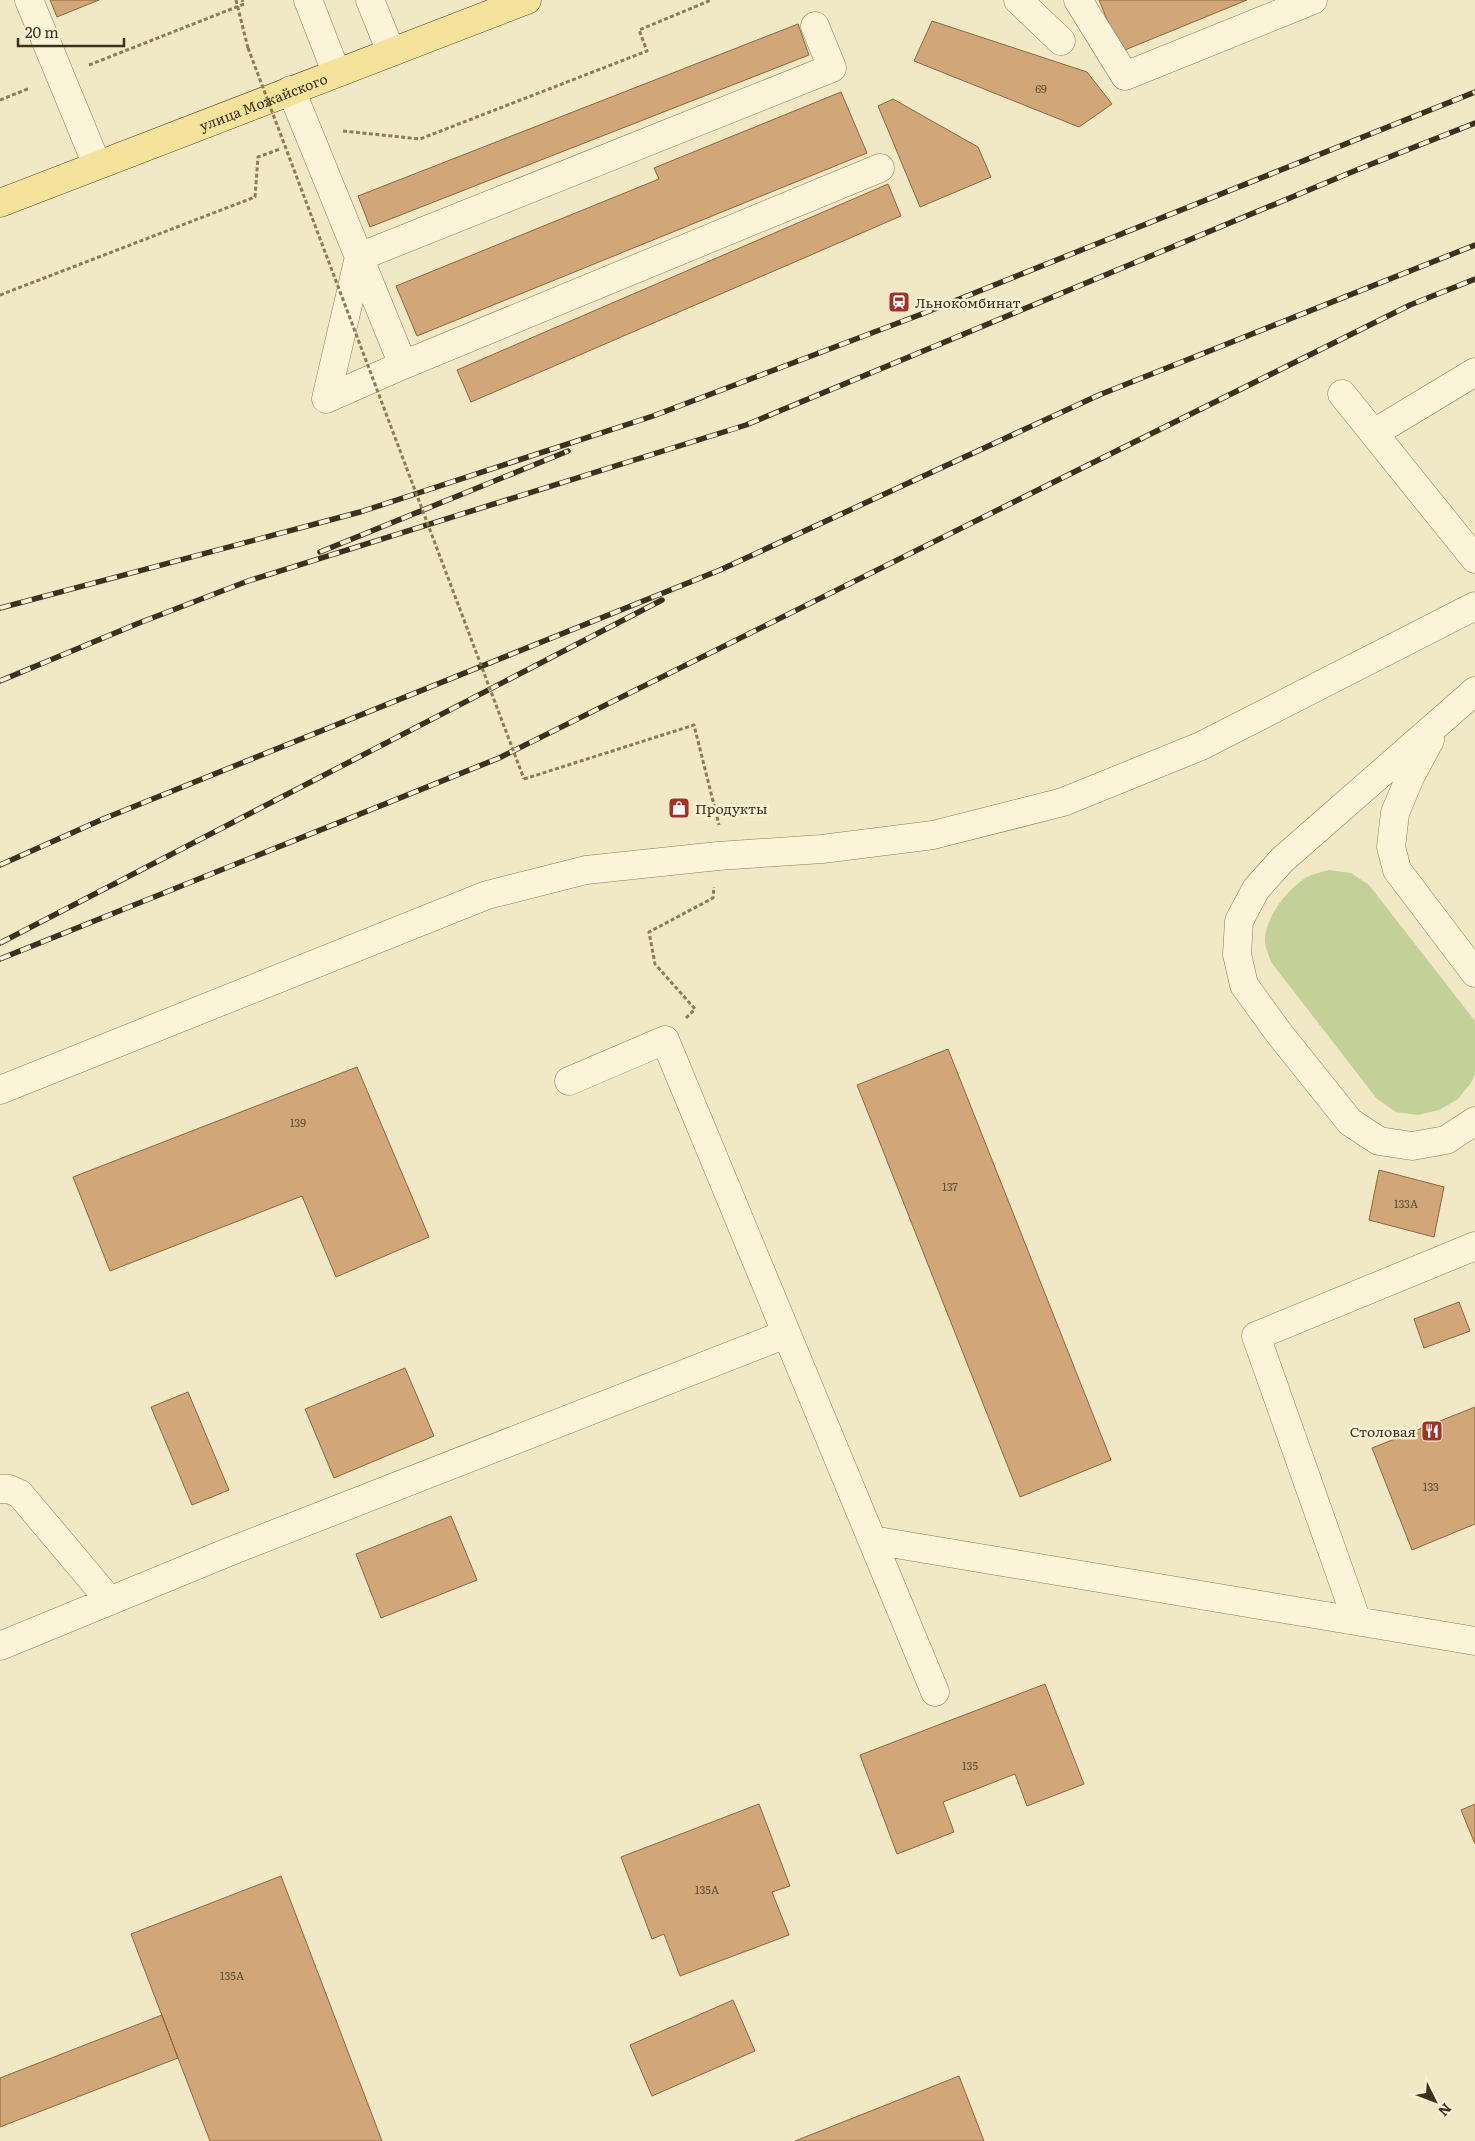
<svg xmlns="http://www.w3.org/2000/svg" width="1475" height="2141" viewBox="0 0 1475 2141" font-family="Literata,serif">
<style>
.green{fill:#c3d098}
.building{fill:#d1a679;stroke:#8e663e}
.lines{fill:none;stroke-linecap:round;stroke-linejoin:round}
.minor-casing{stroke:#8d7a5a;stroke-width:29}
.major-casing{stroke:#5b472e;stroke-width:29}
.path{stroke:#8d7a5a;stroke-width:3;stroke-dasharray:4 2.5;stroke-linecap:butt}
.minor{stroke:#fbf4d9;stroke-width:28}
.major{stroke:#f5e39b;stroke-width:28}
.rail-casing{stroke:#3c301e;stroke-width:5.5}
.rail{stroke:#f8f1d5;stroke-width:4;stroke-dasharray:11;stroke-linecap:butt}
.path-bridge{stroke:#8d7a5a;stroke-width:3;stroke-dasharray:4 2.5;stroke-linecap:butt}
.labels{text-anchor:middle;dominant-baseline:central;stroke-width:5;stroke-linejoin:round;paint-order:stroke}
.number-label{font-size:11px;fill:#614e35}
.street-label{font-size:14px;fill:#3c301e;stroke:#f8f1d5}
.poi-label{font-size:14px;fill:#3c301e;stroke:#f8f1d5;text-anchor:start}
</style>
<rect width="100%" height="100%" fill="#f1e8c5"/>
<path class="green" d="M1329 870 1351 873 1369 885 1475 1021V1074L1471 1083 1458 1099 1439 1110 1418 1115 1396 1112 1377 1099 1271 962C1269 956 1266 949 1265 943 1263 919 1289 886 1311 875 1316 873 1323 872 1329 870Z"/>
<path class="building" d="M50 0H99L57 17Z
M1099 0H1247L1120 52Z
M932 21 1087 72 1112 104 1079 127 914 61Z
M798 24 809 55 370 227 358 196Z
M841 92 867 153 417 336 396 286 659 179 654 168Z
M893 99 978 147 991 177 920 207 878 106Z
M888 184 901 216 471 402 457 370Z
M948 1049 1111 1460 1020 1497 857 1085Z
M357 1067 429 1237 336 1277 302 1196 110 1271 73 1177Z
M1379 1170 1444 1187 1434 1237 1369 1220Z
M1459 1302 1470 1331 1424 1348 1414 1319Z
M405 1368 434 1436 334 1478 305 1409Z
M188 1392 229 1490 192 1505 151 1407Z
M1475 1407V1524L1412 1550 1372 1448Z
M451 1516 477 1580 381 1618 356 1554Z
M1045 1684 1084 1784 1027 1806 1015 1774 943 1802 954 1832 897 1854 860 1755Z
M759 1804 790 1886 772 1892 789 1935 680 1976 664 1934 652 1939 621 1857Z
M1475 1804V1844L1461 1810Z
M281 1876 382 2141H210L178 2058 131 1934Z
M733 2000 755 2051 652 2096 630 2045Z
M162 2015 178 2058 0 2127V2078Z
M959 2076 984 2141H795Z"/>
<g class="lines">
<g class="minor-casing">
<path id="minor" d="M29 0 97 165
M308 0 336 72
M370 0 391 52
M1018 0 1061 41
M1078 0 1125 76 1313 0
M291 90 403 365 880 168
M403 365 326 399 359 257 832 68 815 26
M1342 394 1475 559
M1374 433 1475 372
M1475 691 1282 860 1256 889 1239 921 1237 954 1244 985 1278 1032 1350 1122 1379 1141 1412 1146 1446 1140 1475 1121
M1430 740 1410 777 1395 813 1391 847 1397 870 1475 973
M569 1081 665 1040 872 1540 1475 1641
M0 1090 487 895 586 870 718 856 822 849 933 835 1063 802 1201 746 1475 606
M0 1489H9L20 1494 110 1601
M872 1540 935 1692
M1357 1621 1256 1336 1475 1246
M0 1646 231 1551 786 1334"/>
</g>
<g class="major-casing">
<g id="major">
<path id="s1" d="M0 203 527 0"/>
</g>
</g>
<path class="path" d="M236 0 248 48
M89 65 244 4 242 0
M0 100 30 88
M343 131 420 139 647 51 639 30 711 0
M0 295 255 197 258 157 280 149
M524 779 694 725 719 825
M686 1018 695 1009 655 964 649 932 713 898 714 887"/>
<use href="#minor" class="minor"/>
<use href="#major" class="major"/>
<g class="rail-casing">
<path id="rail" d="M320 552 568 451
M0 608 360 512 653 416 927 312 1475 92
M0 681 139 623 248 581 746 425 1359 169 1475 123
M0 865 103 819 720 570 1099 395 1475 245
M0 943 662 600
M0 959 499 758 1410 305 1475 279"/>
</g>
<use href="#rail" class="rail"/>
<path class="path-bridge" d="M248 48 524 779"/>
</g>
<defs>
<g id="station-square" transform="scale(1.125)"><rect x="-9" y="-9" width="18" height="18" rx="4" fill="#a03226" stroke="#f8f1d5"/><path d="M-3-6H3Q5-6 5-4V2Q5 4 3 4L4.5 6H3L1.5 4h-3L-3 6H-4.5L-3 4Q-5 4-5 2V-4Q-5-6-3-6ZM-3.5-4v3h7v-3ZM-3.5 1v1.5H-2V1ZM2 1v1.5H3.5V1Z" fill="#fff"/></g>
<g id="shop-square" transform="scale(1.125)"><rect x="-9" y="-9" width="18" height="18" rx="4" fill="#a03226" stroke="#f8f1d5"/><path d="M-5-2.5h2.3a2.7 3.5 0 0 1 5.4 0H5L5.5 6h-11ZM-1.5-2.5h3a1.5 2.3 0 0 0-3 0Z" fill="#fff"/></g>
<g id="restaurant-square" transform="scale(1.125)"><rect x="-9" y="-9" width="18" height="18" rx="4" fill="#a03226" stroke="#f8f1d5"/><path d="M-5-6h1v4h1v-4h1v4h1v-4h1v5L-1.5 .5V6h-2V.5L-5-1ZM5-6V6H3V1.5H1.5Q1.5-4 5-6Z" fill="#fff"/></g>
</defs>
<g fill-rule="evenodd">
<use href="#station-square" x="899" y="302"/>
<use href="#shop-square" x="679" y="808"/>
<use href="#restaurant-square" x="1432" y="1431"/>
</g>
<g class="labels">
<g class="number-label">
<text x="1041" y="88">69</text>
<text x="298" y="1122">139</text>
<text x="950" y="1186">137</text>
<text x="1406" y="1203">133А</text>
<text x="1431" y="1486">133</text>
<text x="970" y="1765">135</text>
<text x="707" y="1889">135А</text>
<text x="232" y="1975">135А</text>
</g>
<g class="street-label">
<text stroke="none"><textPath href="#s1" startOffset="282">улица Можайского</textPath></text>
</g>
<g class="poi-label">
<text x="915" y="302">Льнокомбинат</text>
<text x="695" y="808">Продукты</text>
<text x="1416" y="1431" text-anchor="end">Столовая</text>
</g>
</g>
<g transform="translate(1435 2101) rotate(132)" stroke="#f8f1d5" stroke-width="4" paint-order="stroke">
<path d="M0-4L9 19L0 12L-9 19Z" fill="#3c301e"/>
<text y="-8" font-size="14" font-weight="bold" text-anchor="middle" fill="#3c301e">N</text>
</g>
<path d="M18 38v8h106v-8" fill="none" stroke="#3c301e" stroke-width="2.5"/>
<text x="25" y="38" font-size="15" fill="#3c301e" stroke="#f8f1d5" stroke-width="4" paint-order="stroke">20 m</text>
</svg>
